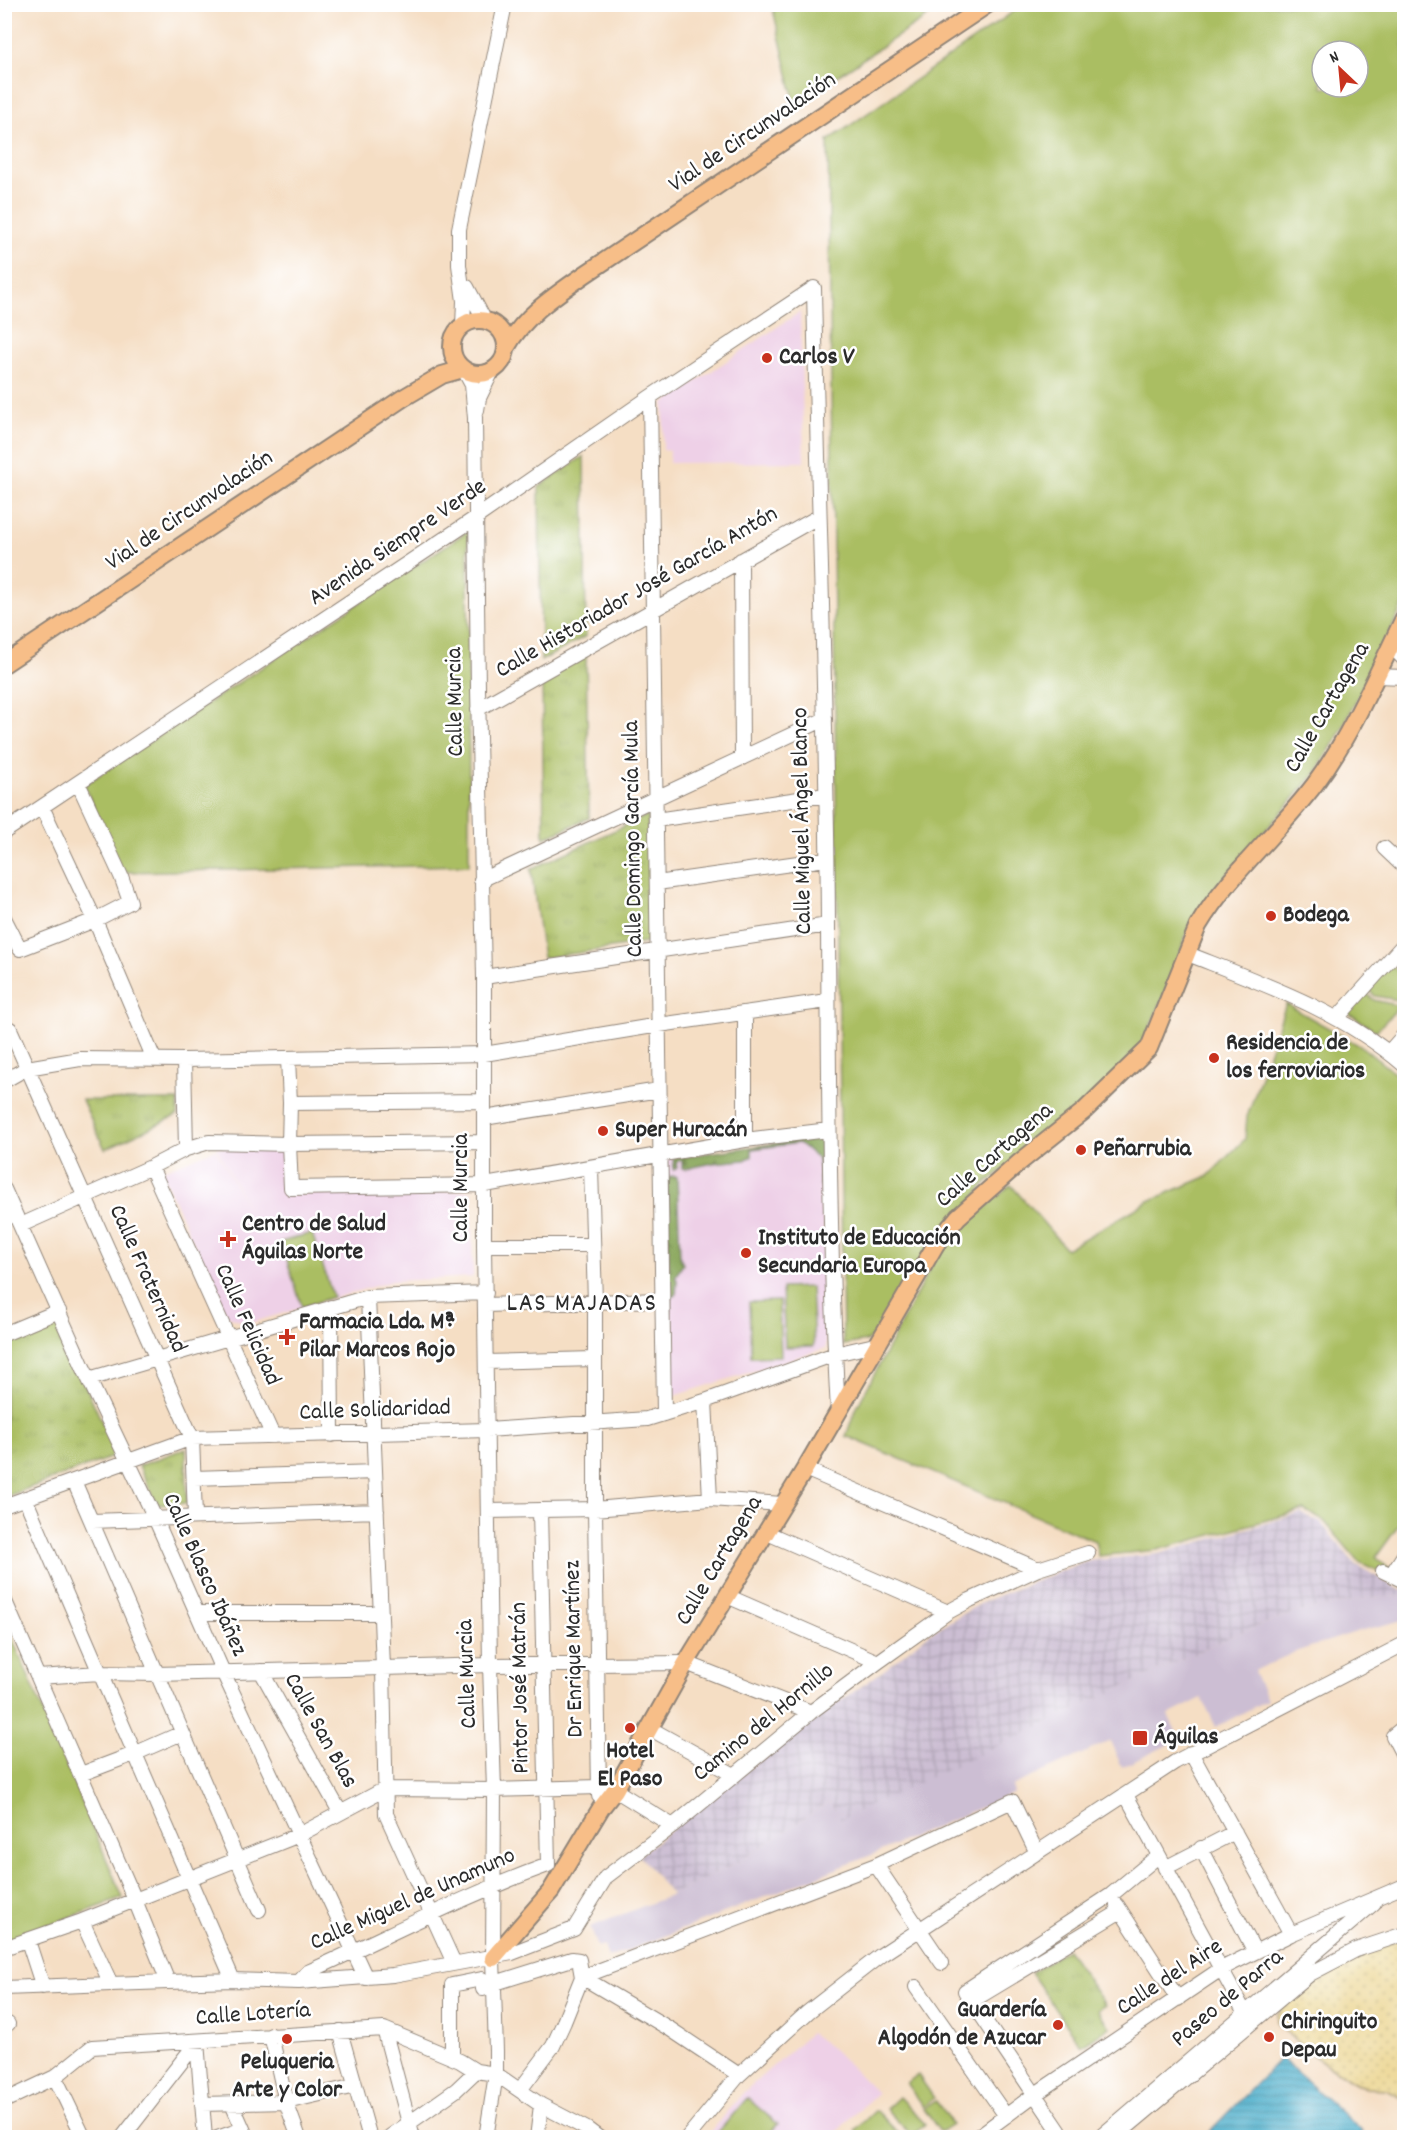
<svg xmlns="http://www.w3.org/2000/svg" width="1409" height="2142" viewBox="0 0 1409 2142" font-family="Dekko,sans-serif">
<style>
.built{fill:#eed0e7}
.industrial{fill:url(#industrial-grid)}
.railway{fill:#ccbed3}
.grass{fill:#aabe62;stroke:#6a7446;stroke-width:1.5;fill-rule:evenodd}
.forest{fill:url(#forest-firs);stroke:#596842;stroke-width:1.5}
.sand{fill:url(#sand-dots);stroke:#8c8264;stroke-width:1.5}
.park{fill:url(#park-tufts);stroke:#6a7446;stroke-width:1.5}
.water{fill:url(#water-rules);stroke:#3c6c7b;stroke-width:1.5}
.lines{fill:none;stroke-linecap:round;stroke-linejoin:round}
.minor-casing{stroke:#908478;stroke-width:16}
.major-casing{stroke:#908478;stroke-width:20}
.minor{stroke:#fff;stroke-width:14}
.major{stroke:#f7be88;stroke-width:16}
.poi-dot{fill:#c8321e;stroke:#fff;stroke-width:2}
.labels{text-anchor:middle;dominant-baseline:central;stroke-width:5;stroke-linejoin:round;paint-order:stroke}
.street-label{font-size:24px;fill:#2b2b2b;stroke:#fff}
.poi-label{font-size:24px;font-weight:bold;fill:#2b2b2b;stroke:#fff;text-anchor:start}
.neighbourhood-label{font-size:26px;letter-spacing:1.5px;fill:#2b2b2b;stroke:#fff}
</style>
<defs>
<pattern id="industrial-grid" width="8" height="8" patternUnits="userSpaceOnUse" patternTransform="scale(1.5)"><rect width="8" height="8" fill="#ccbed3"/><path d="M0 4h8M4 0v8" fill="none" stroke="#afa3b5"/></pattern>
<pattern id="forest-firs" width="22" height="20" patternUnits="userSpaceOnUse" patternTransform="scale(1.5)"><rect width="22" height="20" fill="#87a558"/><path d="M5 1l3.5 6h-7zM16 11l3.5 6h-7z" fill="#6f8749"/></pattern>
<pattern id="sand-dots" width="8" height="8" patternUnits="userSpaceOnUse" patternTransform="scale(1.5)"><rect width="8" height="8" fill="#eeda9e"/><path d="M2 2h.1M6 6h.1" fill="none" stroke="#cb8" stroke-width="1.8" stroke-linecap="round"/></pattern>
<pattern id="park-tufts" width="24" height="20" patternUnits="userSpaceOnUse" patternTransform="scale(1.5)"><rect width="24" height="20" fill="#aabe62"/><path d="M3 7l-1-3M5 7V3M7 7l1-3M15 17l-1-3M17 17v-4M19 17l1-3" fill="none" stroke="#92a355"/></pattern>
<pattern id="water-rules" width="6" height="5" patternUnits="userSpaceOnUse" patternTransform="scale(1.5)"><rect width="6" height="5" fill="#4caecb"/><path d="M0 2.5h6" fill="none" stroke="#3f8ea5"/></pattern>
</defs>
<rect width="100%" height="100%" fill="#fff"/>
<filter id="ink" filterUnits="userSpaceOnUse"><feTurbulence type="fractalNoise" baseFrequency=".0167" numOctaves="2"/><feDisplacementMap in="SourceGraphic" scale="12" xChannelSelector="R" yChannelSelector="G"/><feConvolveMatrix kernelMatrix="1 2 1 2 8 2 1 2 1" color-interpolation-filters="sRGB"/></filter>
<filter id="wash" filterUnits="userSpaceOnUse"><feTurbulence type="fractalNoise" baseFrequency=".008" numOctaves="4" result="noise"/><feDisplacementMap in="SourceGraphic" scale="24" xChannelSelector="R" yChannelSelector="G"/><feGaussianBlur stdDeviation="1.35" result="paint"/><feColorMatrix in="noise" values="0 0 0 0 0 0 0 0 0 0 0 0 0 0 0 0 0 1.4 0 .05"/><feComposite in="paint" operator="in"/></filter>
<g filter="url(#wash)">
<rect width="100%" height="100%" fill="#f5dec4"/>
<path class="built" d="M800 312 804 462 669 463 670 451 663 450 664 403Z
M822 1136 826 1348 671 1397 666 1159Z
M216 1147 285 1150V1194L471 1191 473 1277 392 1281 247 1324 226 1315 161 1171 216 1149 258 1227Z
M810 2033 833 2049 877 2093 831 2137 706 2138 743 2093Z"/>
<path class="industrial" d="M1301 1513 1321 1523 1355 1564 1400 1590H1404V1596L1369 1598 1297 1612 1236 1634 841 1820 829 1802 739 1862 672 1895 639 1855 774 1749 887 1668 928 1634 985 1601 1086 1561 1158 1554Z"/>
<path class="railway" d="M1404 1596V1620L1359 1631 1295 1652 1254 1671 1267 1700 1216 1727 1202 1698 1168 1715 1180 1739 1122 1767 1110 1741 1012 1786 1014 1793 869 1856 608 1958 604 1946 598 1947 590 1927 672 1895 739 1862 829 1802 841 1819 1236 1634 1297 1612 1369 1598Z"/>
<path class="grass" d="M772 5V4L945 5 795 104Z
M1023 5H1404V603L1341 731 1315 774 1216 887 1189 925 1172 978 1139 1051 1116 1077 983 1186 877 1332 867 1341 843 1345 828 141ZM1322 51H1358V87H1322Z
M468 531 469 865 122 872 84 785Z
M1389 963 1404 977V1001L1375 996 1366 988Z
M1364 991 1374 1000 1400 1006 1376 1031 1345 1011Z
M1286 1004 1362 1047 1404 1081V1518L1376 1557 1404 1583 1359 1562 1324 1521 1304 1510 1157 1550 1098 1556 1095 1541 846 1436 854 1413 935 1259 951 1237 1011 1185 1066 1249 1149 1201 1208 1176 1245 1139 1247 1117Z
M312 1233 333 1297 302 1307 281 1242Z
M811 1287 814 1346 785 1347 782 1288Z
M779 1301 781 1356 751 1357 749 1302Z
M4 1619 123 1898 5 1941H4Z
M918 2075 934 2098 923 2107 906 2083Z
M899 2097 925 2124 912 2136 886 2109Z
M747 2098 778 2124 766 2137H714Z
M936 2101 952 2124 940 2132 924 2109Z
M876 2110 902 2137H862L855 2130Z"/>
<path class="forest" d="M821 1137 822 1184 820 1185 818 1159 799 1143 752 1149V1156L745 1160 713 1163 685 1169 682 1168V1161L680 1160 676 1162 677 1168 674 1170 673 1158Z
M670 1176 677 1177 680 1257 683 1264 675 1277 677 1280 676 1295 672 1296 670 1312 667 1180Z"/>
<path class="sand" d="M1404 1938V2091L1401 2097 1386 2089 1365 2088 1352 2081 1308 2052 1277 2024V2014L1296 1989 1360 1954Z"/>
<path class="park" d="M584 456 586 636 541 661 539 487Z
M586 653 589 818 544 838 542 678Z
M648 815 652 942 543 958 531 869Z
M82 1100H178V1115L105 1149Z
M49 1323 58 1325 115 1451V1456L5 1497V1343Z
M186 1448 187 1503 157 1505 139 1466Z
M1067 1949 1105 2005 1098 2010 1110 2027 1081 2046 1031 1973Z"/>
<path class="water" d="M1281 2058 1363 2132 1358 2137H1204Z"/>
</g>
<g filter="url(#ink)">
<g class="lines">
<g class="minor-casing">
<path id="minor" d="M467 287 485 321
M814 288C818 501 827 714 828 926 829 1088 829 1250 838 1412
M463 326 464 301 459 265V229L505 4
M464 370 472 385 475 418 478 689 484 977V1245L490 1665 494 1790 493 1958 496 2051V2074L486 2138
M650 397 664 1414
M477 410 479 398 492 371
M741 560 742 758
M1391 646 1404 659
M1376 676 1404 677
M478 709 818 517
M42 807 95 920 154 1059
M656 820 826 795
M4 832 477 517 650 397 814 288
M1384 848 1404 867
M481 880 825 719
M657 883 826 859
M4 918 20 949 95 920 130 902 121 876 78 783
M1188 954C1264 984 1342 1011 1404 1065
M484 977 828 925
M1337 1018 1404 944
M4 1026 10 1029 192 1438 195 1516
M1389 1052 1404 1035
M288 1058 290 1103
M184 1060 186 1149
M4 1081 27 1068 80 1059 184 1060 484 1054 659 1025 827 1001
M484 1101 290 1103 289 1144 484 1142
M484 1118 659 1090
M745 1140V1013
M151 1167 273 1436
M591 1168 595 1302V1509L599 1796
M4 1189 84 1369 155 1518 223 1672 366 1978
M21 1225 151 1167 186 1149 209 1142 289 1144 291 1188 485 1185 745 1140 829 1130
M484 1245H593
M486 1305 662 1300
M331 1307 332 1435
M4 1334 59 1311
M486 1362 594 1359
M89 1379 368 1297 486 1293
M705 1401 710 1499
M805 1469 1038 1569
M194 1478 375 1472
M74 1481 259 1910
M25 1498 100 1673 157 1674 383 1668 368 1297
M4 1506 192 1438 487 1430 647 1419 705 1401 835 1354 879 1344
M540 1510 548 1865
M488 1511 595 1509 710 1499 782 1504
M92 1521 377 1511
M765 1532 948 1612
M1383 1571 1404 1581
M1391 1575 1404 1555
M727 1596 878 1662
M4 1599 135 1900 168 1982 111 1984 82 1921 299 1835 385 1789 494 1790 599 1787 615 1790 673 1826
M199 1613H381
M261 1671 340 1812
M38 1677 100 1673 233 1980
M1404 1727 1393 1736 1404 1757
M649 1728 734 1775
M1191 1753 1291 1934
M81 1774 134 1754 182 1733
M1126 1795 1245 2013
M1201 1848 1255 1952
M876 1865 942 1963
M1165 1868 1235 1832
M1117 1905 1178 1999
M28 1941 43 1987
M4 1948 82 1921
M454 1963 386 1814 383 1668 490 1665 686 1663 811 1712
M582 1977 876 1865 1012 1801 1037 1853
M582 1977 670 2029 739 2075
M168 1982 233 1980 299 1982 393 1975 512 1953 574 1929 606 1877 673 1826 811 1712 878 1662 948 1612 970 1600 1038 1569 1088 1553
M299 1982 308 1972C388 1936 465 1895 548 1865
M495 1983 572 1959 579 1960 582 1977 564 2022 553 2046 520 2090
M916 1987 1006 2116
M4 1988 111 1984
M972 2001 1121 1911
M4 2025 8 2024
M384 2029 413 2138
M340 2031 370 2138
M271 2035 286 2102 299 2138
M197 2042 205 2138
M452 2057V1985L482 1979 483 1989
M55 2077 84 2138
M4 2101 55 2077 92 2047 384 2029 460 2061 476 2071 496 2074 541 2105 587 2129 599 2138
M202 2104 286 2102 355 2086
M232 2104 247 2138
M122 2138 197 2042
M217 2138 243 2129
M388 2138 456 2090 476 2071
M537 2138 541 2105
M687 2138 739 2075 808 2012 881 1955 1175 1762 1404 1644
M976 2138 1034 2095 1221 1969 1291 1934 1404 1886
M1064 2138 965 1991 1111 1895 1158 1856
M1099 2138 1374 1903
M1114 2138 1310 1974 1356 1950 1404 1934"/>
</g>
<g class="major-casing">
<path id="major" d="M452 347a27 27 0 1 1 54 0a27 27 0 1 1-54 0Z
M506 348C524 316 554 296 584 275L988 4
M4 664 403 398 442 375 463 369
M493 1958 551 1891 601 1808 615 1790 686 1663 805 1469 936 1244 958 1217 1020 1162 1084 1111 1149 1048 1198 926C1229 874 1278 833 1315 784 1352 734 1377 674 1404 618"/>
</g>
<use href="#minor" class="minor"/>
<use href="#major" class="major"/>
</g>
</g>
<g class="poi-dot">
<circle cx="767" cy="358" r="6"/>
<circle cx="1271" cy="916" r="6"/>
<circle cx="1214" cy="1058" r="6"/>
<circle cx="603" cy="1131" r="6"/>
<circle cx="1081" cy="1150" r="6"/>
<path d="M225 1230h6v6h6v6h-6v6h-6v-6h-6v-6h6z"/>
<circle cx="746" cy="1253" r="6"/>
<path d="M284 1328h6v6h6v6h-6v6h-6v-6h-6v-6h6z"/>
<circle cx="630" cy="1728" r="6"/>
<rect x="1132" y="1730" width="16" height="16" rx="3"/>
<circle cx="1058" cy="2025" r="6"/>
<circle cx="1269" cy="2037" r="6"/>
<circle cx="287" cy="2039" r="6"/>
</g>
<g class="labels">
<g class="street-label">
<text transform="translate(753 133) rotate(-34)">Vial de Circunvalación</text>
<text transform="translate(190 511) rotate(-34)">Vial de Circunvalación</text>
<text transform="translate(398 543) rotate(-34)">Avenida Siempre Verde</text>
<text transform="translate(637 593) rotate(-30)">Calle Historiador José García Antón</text>
<text transform="translate(456 702) rotate(-91)">Calle Murcia</text>
<text transform="translate(1328 708) rotate(-60)">Calle Cartagena</text>
<text transform="translate(803 821) rotate(-91)">Calle Miguel Ángel Blanco</text>
<text transform="translate(634 839) rotate(-91)">Calle Domingo García Mula</text>
<text transform="translate(995 1156) rotate(-41)">Calle Cartagena</text>
<text transform="translate(462 1188) rotate(-90)">Calle Murcia</text>
<text transform="translate(147 1279) rotate(66)">Calle Fraternidad</text>
<text transform="translate(247 1325) rotate(66)">Calle Felicidad</text>
<text transform="translate(375 1411) rotate(-2)">Calle Solidaridad</text>
<text transform="translate(720 1561) rotate(-59)">Calle Cartagena</text>
<text transform="translate(204 1575) rotate(66)">Calle Blasco Ibáñez</text>
<text transform="translate(575 1649) rotate(-91)">Dr Enrique Martínez</text>
<text transform="translate(468 1674) rotate(-92)">Calle Murcia</text>
<text transform="translate(521 1688) rotate(-91)">Pintor José Matrán</text>
<text transform="translate(764 1723) rotate(-39)">Camino del Hornillo</text>
<text transform="translate(320 1731) rotate(61)">Calle San Blas</text>
<text transform="translate(413 1900) rotate(-24)">Calle Miguel de Unamuno</text>
<text transform="translate(1170 1978) rotate(-33)">Calle del Aire</text>
<text transform="translate(1228 1999) rotate(-40)">Paseo de Parra</text>
<text transform="translate(253 2015) rotate(-4)">Calle Lotería</text>
</g>
<g class="poi-label">
<text x="779" y="358">Carlos V</text>
<text x="1283" y="916">Bodega</text>
<text x="1226" y="1044">Residencia de<tspan x="1226" dy="28">los ferroviarios</tspan></text>
<text x="615" y="1131">Super Huracán</text>
<text x="1093" y="1150">Peñarrubia</text>
<text x="242" y="1225">Centro de Salud<tspan x="242" dy="28">Águilas Norte</tspan></text>
<text x="758" y="1239">Instituto de Educación<tspan x="758" dy="28">Secundaria Europa</tspan></text>
<text x="299" y="1323">Farmacia Lda. Mª<tspan x="299" dy="28">Pilar Marcos Rojo</tspan></text>
<text x="1154" y="1738">Águilas</text>
<text x="630" y="1752" text-anchor="middle">Hotel<tspan x="630" dy="28">El Paso</tspan></text>
<text x="1046" y="2011" text-anchor="end">Guardería<tspan x="1046" dy="28">Algodón de Azucar</tspan></text>
<text x="1281" y="2023">Chiringuito<tspan x="1281" dy="28">Depau</tspan></text>
<text x="287" y="2063" text-anchor="middle">Peluqueria<tspan x="287" dy="28">Arte y Color</tspan></text>
</g>
<g class="neighbourhood-label">
<text x="582" y="1304">LAS MAJADAS</text>
</g>
</g>
<rect width="1409" height="2142" fill="none" stroke="#fff" stroke-width="24"/>
<g transform="translate(1340 69) rotate(334)"><circle r="28" fill="#ffffff" stroke="#aaaaaa" stroke-width="1.5"/>
<path d="M0-4.5L10 22L0 15L-10 22Z" fill="#c8321e"/>
<text y="-9" font-size="16" font-weight="bold" text-anchor="middle" fill="#2b2b2b">N</text>
</g>
</svg>
